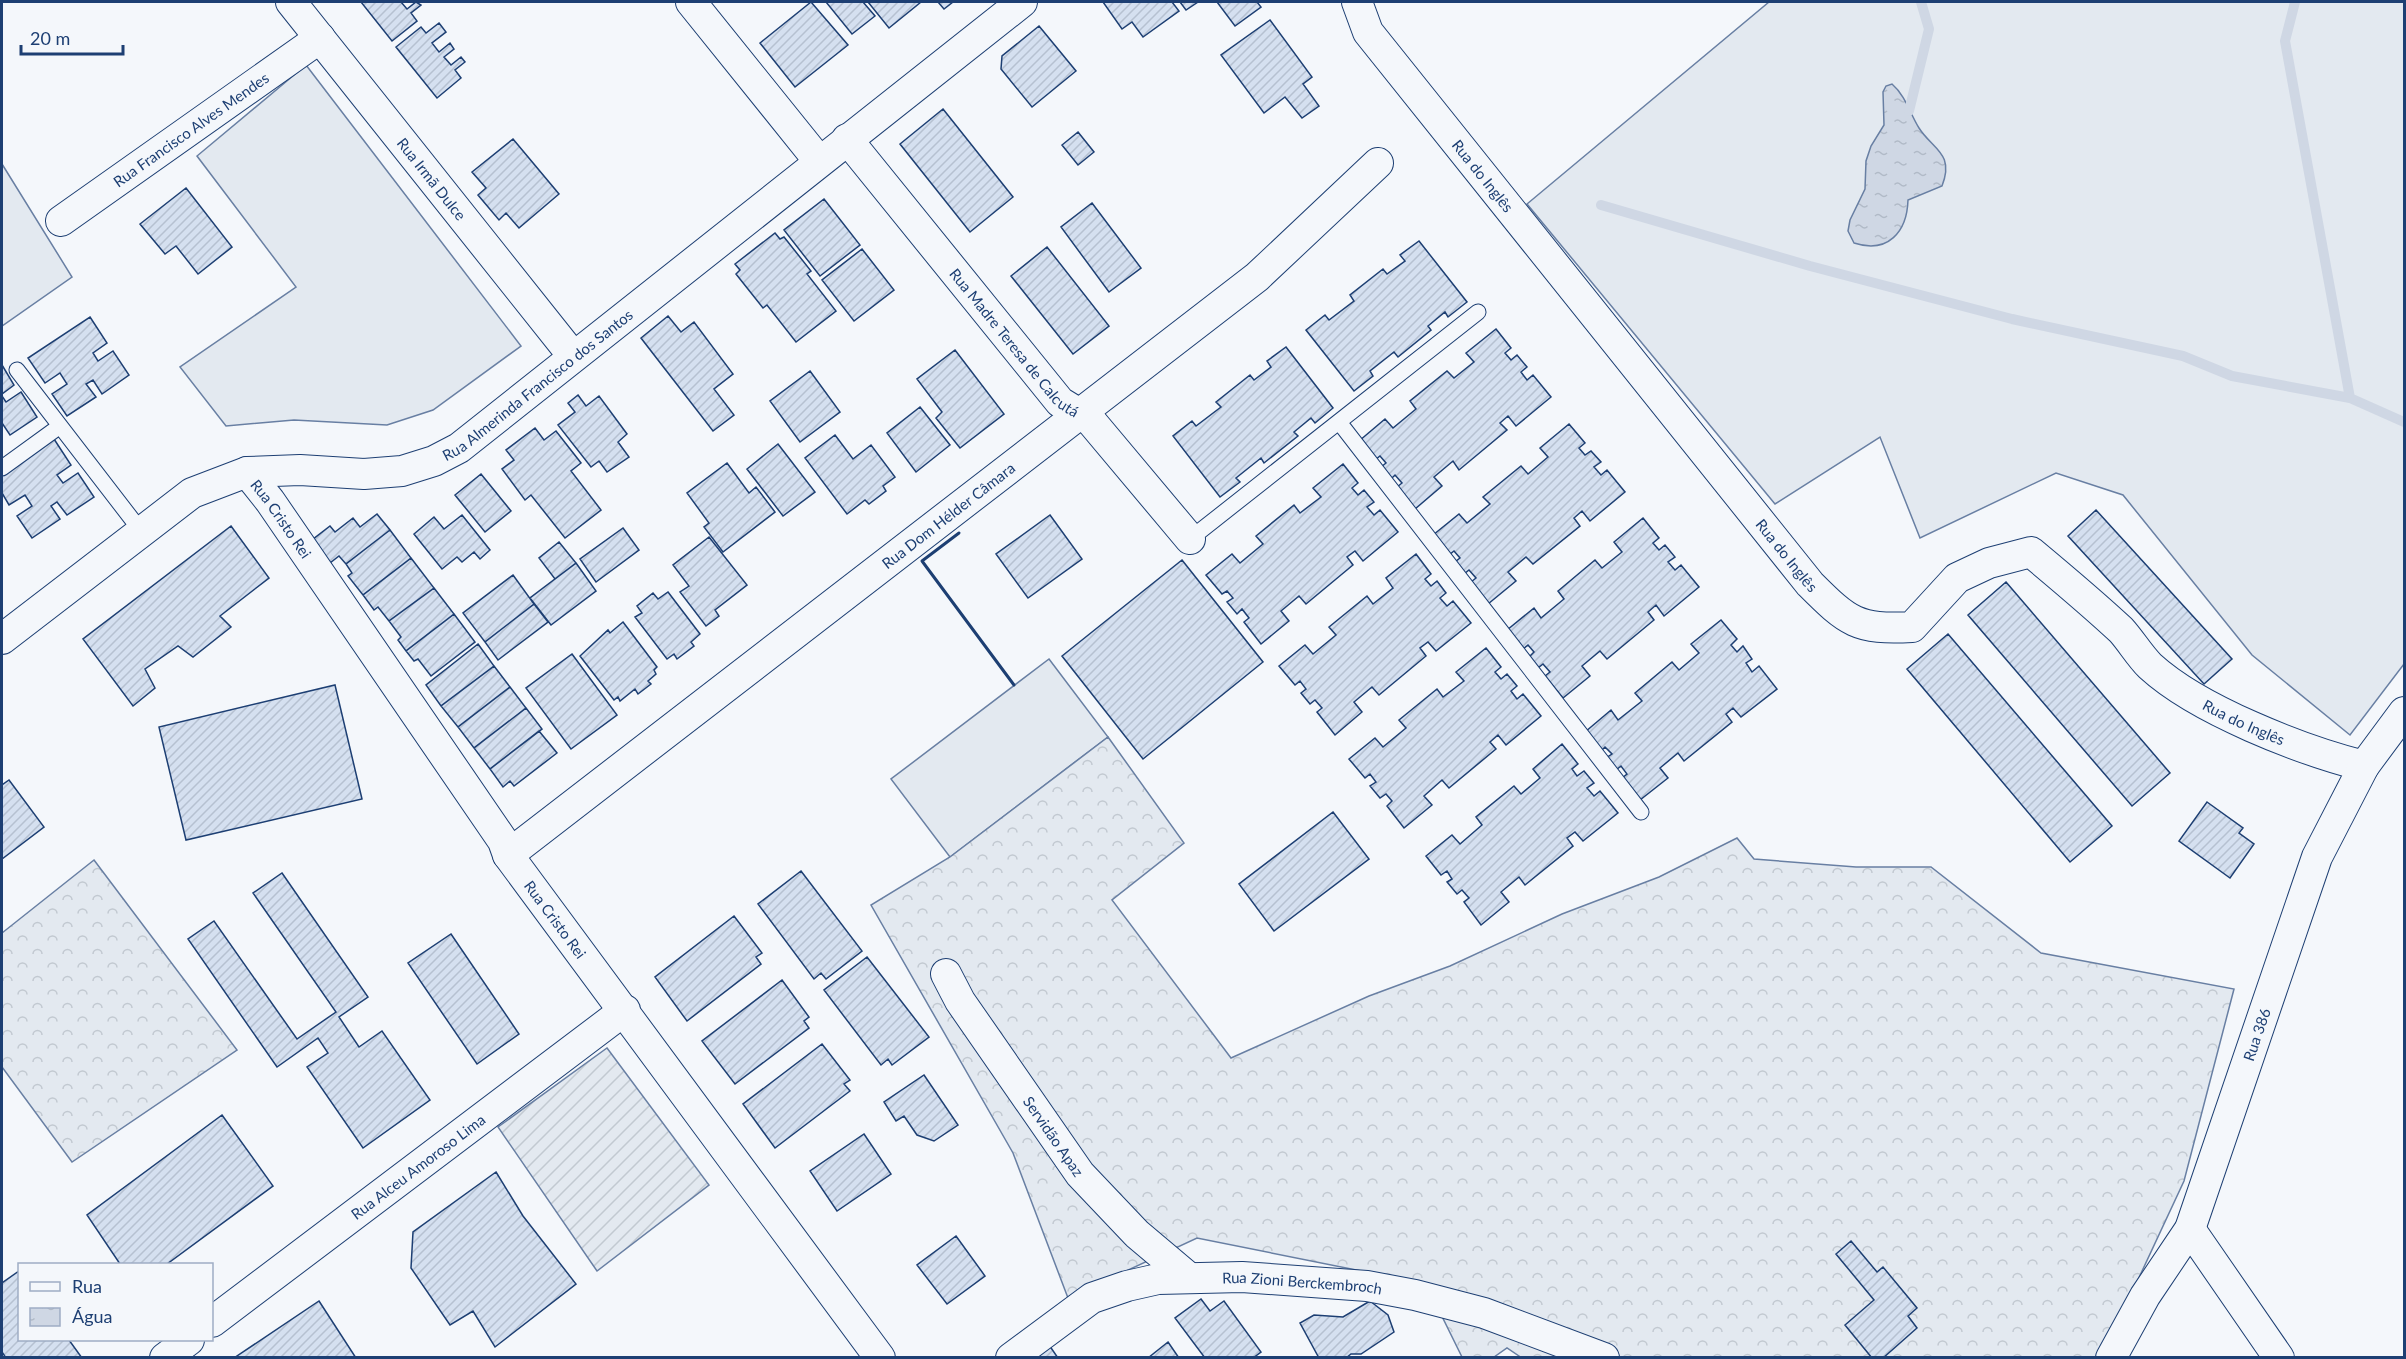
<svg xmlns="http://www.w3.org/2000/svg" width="2406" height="1359" viewBox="0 0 2406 1359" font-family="Lato,sans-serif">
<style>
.grass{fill:#e3e9f0;stroke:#687fa3;stroke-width:1.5}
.forest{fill:url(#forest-crowns);stroke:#687fa3;stroke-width:1.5}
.garden{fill:url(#garden-furrows);stroke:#687fa3;stroke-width:1.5}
.water{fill:url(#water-ripples);stroke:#687fa3;stroke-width:1.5}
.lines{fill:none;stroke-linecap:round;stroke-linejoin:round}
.stream{stroke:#cfd7e4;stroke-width:10}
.building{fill:url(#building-hatch);stroke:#1d3f73;stroke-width:1.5}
.lane-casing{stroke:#1d3f73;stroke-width:17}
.street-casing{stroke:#1d3f73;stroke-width:32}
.lane{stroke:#f4f7fb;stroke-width:15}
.street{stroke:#f4f7fb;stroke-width:30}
.wall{stroke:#1d3f73;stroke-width:3}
.labels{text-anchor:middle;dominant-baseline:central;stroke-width:4.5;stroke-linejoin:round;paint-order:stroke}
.street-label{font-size:15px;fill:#1d3f73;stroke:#f4f7fb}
</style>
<defs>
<pattern id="forest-crowns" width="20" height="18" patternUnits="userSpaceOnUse" patternTransform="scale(1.5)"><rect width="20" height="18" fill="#e3e9f0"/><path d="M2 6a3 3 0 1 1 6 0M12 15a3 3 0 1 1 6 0" fill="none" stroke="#c2c9d1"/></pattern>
<pattern id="garden-furrows" width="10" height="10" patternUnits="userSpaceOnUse" patternTransform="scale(1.5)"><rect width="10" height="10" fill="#e3e9f0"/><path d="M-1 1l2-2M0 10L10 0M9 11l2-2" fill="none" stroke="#c2c9d1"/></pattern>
<pattern id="water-ripples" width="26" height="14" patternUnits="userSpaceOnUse" patternTransform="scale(1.5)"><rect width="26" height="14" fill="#cfd7e4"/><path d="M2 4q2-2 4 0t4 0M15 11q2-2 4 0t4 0" fill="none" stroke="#b1bac7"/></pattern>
<pattern id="building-hatch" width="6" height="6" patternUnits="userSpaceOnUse" patternTransform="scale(1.5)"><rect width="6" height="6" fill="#d5e0f0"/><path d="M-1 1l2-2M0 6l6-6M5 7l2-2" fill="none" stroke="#b6c1d1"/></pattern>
</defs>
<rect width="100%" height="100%" fill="#f4f7fb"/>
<path class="grass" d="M1769 2H2404V664L2350 735 2252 655 2123 495 2056 473 1920 538 1880 437 1775 504 1527 204Z
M306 65 521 346 433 410 387 425 294 420 226 426 180 367 296 287 197 156Z
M2 164 72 277 2 326Z
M1049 659 1108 737 950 857 891 779Z"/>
<path class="forest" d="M1108 737 1184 843 1112 900 1231 1058 1369 996 1450 966 1562 914 1659 877 1737 838 1754 859 1856 867H1931L2041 953 2234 989 2184 1181 2102 1357 1522 1358 1507 1348 1494 1357H1462L1426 1284 1197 1238 1068 1298 1013 1153 871 905 950 857Z
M94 860 237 1050 72 1162 2 1067V933Z"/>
<path class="garden" d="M607 1048 709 1185 597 1271 498 1127Z"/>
<path class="water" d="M1892 84C1906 96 1910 114 1919 128 1932 149 1955 153 1942 186L1908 200C1907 232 1888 254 1854 243L1848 231 1850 220 1865 189 1866 161 1871 146 1884 125 1883 92 1886 86Z"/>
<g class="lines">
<path class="stream" d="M2295 2 2285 41 2350 398
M1909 111 1929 29 1921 2
M1601 205 1810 266 2012 319 2183 356 2232 376 2350 398 2404 422"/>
</g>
<path class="building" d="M361 2H401L407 9 416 2 421 5 411 13 417 21 392 41Z
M811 2 848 45 795 87 760 43Z
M826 2H863L875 16 852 34Z
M868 2H921L889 28Z
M938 2H953L944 9Z
M1103 2H1172L1179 11 1143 37 1132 22 1122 29Z
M1180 2H1198L1186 10Z
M1217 2H1257L1261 7 1235 26Z
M1270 20 1312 77 1303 84 1319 106 1302 118 1285 97 1264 113 1221 55Z
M439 23 446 32 432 43 439 52 450 43 454 49 444 57 451 65 461 57 465 62 455 70 461 78 437 98 396 47 421 27 426 33Z
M1039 26 1076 71 1032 107 1001 69 1002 56Z
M943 109 1013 197 970 232 900 144Z
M1078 132 1094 152 1078 165 1062 145Z
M513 139 559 194 519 228 506 213 499 220 478 195 486 188 472 172Z
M186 188 232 247 198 274 176 246 165 254 140 224Z
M824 199 860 245 820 276 784 230Z
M1092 203 1141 268 1109 292 1061 227Z
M775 233 780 239 784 237 811 271 807 274 836 311 796 342 767 305 763 308 736 274 740 270 735 264Z
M1419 241 1467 302 1448 317 1445 312 1428 326 1431 330 1398 357 1394 352 1370 371 1373 376 1354 391 1306 330 1325 315 1329 320 1354 301 1350 295 1383 269 1387 274 1405 261 1400 255Z
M1047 247 1109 326 1073 354 1011 276Z
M862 249 894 290 854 321 822 280Z
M668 316 681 332 694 322 733 374 714 389 734 415 713 431 641 338Z
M90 317 107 343 93 353 98 361 113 351 129 375 102 394 93 380 86 384 96 397 67 416 52 394 67 384 60 373 45 383 28 358Z
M1496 329 1511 348 1505 353 1511 360 1517 355 1527 367 1521 372 1527 380 1533 375 1551 397 1516 426 1508 416 1500 423 1507 430 1459 470 1453 461 1434 477 1442 486 1415 509 1397 487 1402 483 1395 475 1391 479 1381 467 1386 463 1380 456 1375 460 1359 441 1385 419 1393 428 1416 409 1410 401 1447 371 1454 378 1474 362 1466 353Z
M1286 347 1333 408 1315 423 1311 418 1294 432 1298 436 1264 463 1261 458 1236 478 1240 482 1220 497 1173 436 1192 421 1196 426 1221 407 1216 402 1250 375 1254 380 1271 367 1267 361Z
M955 350 1004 414 960 448 936 418 942 412 917 379Z
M2 365 14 385 2 394Z
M810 371 840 412 800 442 770 401Z
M21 392 37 417 10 435 2 423V396L6 402Z
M578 395 586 406 599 396 627 434 618 442 629 457 607 472 599 461 591 467 558 425 575 412 568 403Z
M920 407 950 445 916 472 887 433Z
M1569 424 1585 443 1579 448 1585 455 1591 451 1601 462 1594 467 1601 475 1607 470 1625 492 1590 521 1582 511 1574 518 1580 526 1533 564 1526 557 1508 572 1516 581 1488 604 1471 582 1476 578 1469 570 1464 574 1455 562 1460 558 1454 551 1449 555 1433 535 1459 514 1467 523 1490 504 1483 497 1521 466 1528 474 1548 457 1540 448Z
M535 428 544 440 556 431 581 463 571 471 601 510 565 538 531 495 525 500 502 469 514 460 506 450Z
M835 435 853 459 871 445 895 477 883 486 886 491 869 504 865 500 847 514 805 458Z
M54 439 71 465 57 475 63 483 78 473 94 497 67 515 57 502 51 506 60 519 32 538 17 516 32 506 25 495 9 505 2 493V474Z
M778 444 815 492 783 516 747 469Z
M727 463 749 493 756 487 775 512 723 552 704 527 709 523 687 493Z
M1343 464 1358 483 1352 488 1358 495 1364 490 1374 502 1367 507 1374 515 1380 510 1398 532 1363 561 1355 551 1347 557 1353 565 1306 604 1299 596 1281 611 1289 621 1261 644 1244 622 1249 618 1242 609 1237 614 1227 602 1233 598 1227 591 1222 594 1206 575 1232 554 1240 563 1263 544 1256 536 1294 505 1300 513 1321 497 1313 488Z
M481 474 511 511 485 532 455 495Z
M2096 510 2232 659 2204 684 2068 536Z
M377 514 390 530 346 564 339 556 330 563 312 540 330 526 335 532 353 518 360 527Z
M462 515 490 550 480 559 474 552 462 562 457 557 442 569 414 534 434 517 444 529Z
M1050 515 1082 559 1028 598 996 554Z
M1643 518 1659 538 1653 543 1659 550 1665 545 1675 557 1668 562 1675 570 1681 565 1699 587 1664 616 1656 605 1648 612 1654 620 1607 659 1600 651 1582 666 1590 676 1563 698 1545 676 1550 672 1543 664 1538 668 1529 657 1534 652 1528 645 1523 649 1507 630 1534 608 1541 618 1564 599 1558 591 1595 560 1602 568 1622 552 1614 542Z
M231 526 269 578 220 616 231 627 193 657 178 646 145 669 155 688 133 706 83 639Z
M623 528 639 550 596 582 580 559Z
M390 530 411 558 363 595 348 576 352 573 346 564Z
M709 537 747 585 715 610 719 616 706 626 680 592 689 586 673 565Z
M559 542 576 563 555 579 539 558Z
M1416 554 1431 574 1425 579 1431 586 1437 581 1446 593 1440 598 1447 606 1453 601 1471 623 1436 651 1428 642 1420 648 1426 656 1379 695 1372 687 1354 702 1362 712 1335 735 1317 712 1322 708 1315 700 1310 704 1301 693 1306 689 1300 681 1295 685 1279 666 1305 645 1313 654 1336 635 1329 627 1367 596 1373 604 1393 588 1386 578Z
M411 558 434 588 389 621 378 607 374 610 363 595Z
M1182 560 1263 662 1143 759 1062 656Z
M576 563 596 591 551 625 530 598Z
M513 575 534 604 485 642 463 613Z
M2006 582 2170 773 2132 806 1968 615Z
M434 588 454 614 406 651 398 640 401 637 389 621Z
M668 592 700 634 691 642 694 646 677 659 674 654 667 659 635 617 642 613 637 606 653 593 658 599Z
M534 604 548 622 498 660 485 642Z
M454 614 475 642 431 676 418 659 414 661 406 651Z
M1721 620 1737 639 1731 645 1737 652 1743 646 1752 659 1746 663 1752 672 1759 666 1777 689 1741 717 1733 708 1726 714 1732 722 1684 761 1678 753 1660 768 1668 778 1640 800 1622 778 1627 774 1621 766 1616 770 1606 758 1612 754 1605 747 1601 751 1585 732 1611 710 1618 720 1642 701 1635 693 1672 662 1679 670 1699 653 1691 644Z
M623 622 657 667 654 670 656 674 648 681 651 684 638 694 635 689 620 701 618 697 614 700 580 656 608 630 610 633Z
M1948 634 2112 826 2070 862 1907 669Z
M478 644 494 666 441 706 426 685Z
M1486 648 1501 667 1495 672 1501 679 1507 674 1517 686 1511 691 1517 699 1523 694 1541 716 1506 745 1498 735 1490 742 1496 749 1449 788 1442 780 1424 796 1432 805 1404 828 1387 806 1392 801 1386 794 1380 798 1370 786 1376 782 1370 774 1365 778 1349 759 1375 738 1383 747 1406 728 1399 720 1437 689 1443 697 1464 681 1456 672Z
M572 654 617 715 571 749 526 688Z
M494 666 510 687 458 727 441 706Z
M335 685 362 799 186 840 159 727Z
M510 687 526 708 474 748 458 727Z
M526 708 542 729 490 769 474 748Z
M539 731 557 753 514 786 510 781 503 787 490 769Z
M1562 744 1578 764 1572 769 1577 776 1584 771 1594 783 1587 788 1594 796 1600 791 1618 813 1583 841 1575 832 1567 838 1573 846 1525 885 1519 877 1501 892 1509 902 1481 925 1464 902 1469 898 1462 890 1457 894 1447 882 1452 879 1447 871 1441 875 1426 856 1452 835 1460 844 1482 825 1476 817 1514 786 1521 794 1540 778 1533 769Z
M9 780 44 827 2 859V785Z
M2207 802 2243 828 2239 833 2254 844 2230 878 2179 841Z
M1333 812 1369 859 1274 931 1239 884Z
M801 871 862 951 826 979 821 973 814 979 758 904Z
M282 873 368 997 339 1017 359 1047 382 1031 430 1100 363 1148 307 1067 328 1053 318 1038 277 1067 188 939 214 921 297 1039 336 1012 253 893Z
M734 916 762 953 756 957 761 964 687 1021 655 977Z
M451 934 519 1034 477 1064 408 963Z
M867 957 929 1037 892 1065 888 1059 881 1065 824 990Z
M782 980 809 1017 804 1021 809 1028 735 1084 702 1041Z
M822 1044 850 1080 844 1084 850 1091 775 1148 743 1104Z
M924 1075 958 1125 934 1141 917 1135 904 1116 896 1121 884 1102Z
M222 1115 273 1186 167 1264H120L87 1215Z
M864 1134 891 1174 837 1211 810 1171Z
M496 1172 523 1216 576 1284 495 1347 473 1311 450 1325 411 1268 413 1232Z
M956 1236 985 1276 947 1304 917 1265Z
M1851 1241 1877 1272 1883 1267 1917 1308 1908 1316 1917 1328 1883 1358H1872L1845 1325 1874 1300 1836 1254Z
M19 1271 20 1340H69L82 1358H6L2 1352V1283Z
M1201 1299 1210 1311 1224 1301 1261 1352 1253 1358H1205L1175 1318Z
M319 1301 356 1358H234Z
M1370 1301 1388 1315 1394 1332 1361 1354H1351L1346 1358H1319L1300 1323 1314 1315 1343 1317Z
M1047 1342 1058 1358H1027Z
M1168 1342 1179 1358H1148Z"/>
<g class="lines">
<g class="lane-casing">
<path id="lane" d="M17 370 141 531
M1339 422 1641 812
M2 468 60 426
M1190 539 1478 312"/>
</g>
<g class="street-casing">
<g id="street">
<path id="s1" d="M291 2 573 356"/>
<path d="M691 2 819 161"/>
<path id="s2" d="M1357 2 1368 32 1810 584C1848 622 1857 630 1912 627L1957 578 1989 563 2031 552C2061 577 2092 603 2121 630 2131 641 2139 655 2150 666 2198 710 2301 750 2364 766"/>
<path id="s3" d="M847 139 1060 402 1091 421 1190 539"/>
<path id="s4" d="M61 221 320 38"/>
<path id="s5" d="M247 472 270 501 503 841 508 855 880 1358"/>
<path id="s6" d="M2 639 192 493 247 472 300 470 364 474 402 471 434 461 459 448 1022 2"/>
<path id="s7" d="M508 855 1257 277 1378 163"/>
<path id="s8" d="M946 974 960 1001 1080 1174 1137 1234 1188 1277"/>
<path d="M2190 1229 2279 1358"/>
<path id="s9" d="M212 1322 625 1010"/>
<path d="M165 1358 189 1340"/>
<path id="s10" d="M1011 1358 1092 1298 1127 1286 1158 1279 1242 1277 1367 1286 1415 1295 1484 1313 1604 1358"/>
<path id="s11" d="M2111 1358 2145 1296 2190 1229 2317 857 2364 766 2404 712"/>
</g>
</g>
<use href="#lane" class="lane"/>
<use href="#street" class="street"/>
<path class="wall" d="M959 533 922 561 1014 685"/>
</g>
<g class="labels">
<g class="street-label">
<text stroke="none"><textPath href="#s4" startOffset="159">Rua Francisco Alves Mendes</textPath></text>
<text stroke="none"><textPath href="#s2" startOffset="216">Rua do Inglês</textPath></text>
<text stroke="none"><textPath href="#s1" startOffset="226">Rua Irmã Dulce</textPath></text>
<text stroke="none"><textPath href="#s3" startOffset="264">Rua Madre Teresa de Calcutá</textPath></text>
<text stroke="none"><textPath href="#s6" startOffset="616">Rua Almerinda Francisco dos Santos</textPath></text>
<text stroke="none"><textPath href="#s7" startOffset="556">Rua Dom Hélder Câmara</textPath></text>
<text stroke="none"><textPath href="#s5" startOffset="58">Rua Cristo Rei</textPath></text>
<text stroke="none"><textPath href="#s2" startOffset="702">Rua do Inglês</textPath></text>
<text stroke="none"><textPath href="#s2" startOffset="1276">Rua do Inglês</textPath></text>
<text stroke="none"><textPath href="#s5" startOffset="544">Rua Cristo Rei</textPath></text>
<text stroke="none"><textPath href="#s11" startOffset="357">Rua 386</textPath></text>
<text stroke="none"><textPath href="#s8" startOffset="195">Servidão Apaz</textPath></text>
<text stroke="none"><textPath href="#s9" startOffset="258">Rua Alceu Amoroso Lima</textPath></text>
<text stroke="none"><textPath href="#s10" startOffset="314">Rua Zioni Berckembroch</textPath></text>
</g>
</g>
<rect width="2406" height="1359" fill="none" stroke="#1d3f73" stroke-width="6"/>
<rect x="18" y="1263" width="195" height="78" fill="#f4f7fb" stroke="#9eadc5" stroke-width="1.5"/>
<rect x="30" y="1282" width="30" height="9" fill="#f4f7fb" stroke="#9eadc5" stroke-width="1.5"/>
<text x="72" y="1293" font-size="18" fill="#1d3f73">Rua</text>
<rect x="30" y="1308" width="30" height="18" fill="url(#water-ripples)" stroke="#9eadc5" stroke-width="1.5"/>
<text x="72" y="1323" font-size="18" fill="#1d3f73">Água</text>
<path d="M21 45v9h102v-9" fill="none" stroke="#1d3f73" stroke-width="3"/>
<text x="30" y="45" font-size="18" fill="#1d3f73" stroke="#f4f7fb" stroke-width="4.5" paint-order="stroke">20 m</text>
</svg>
